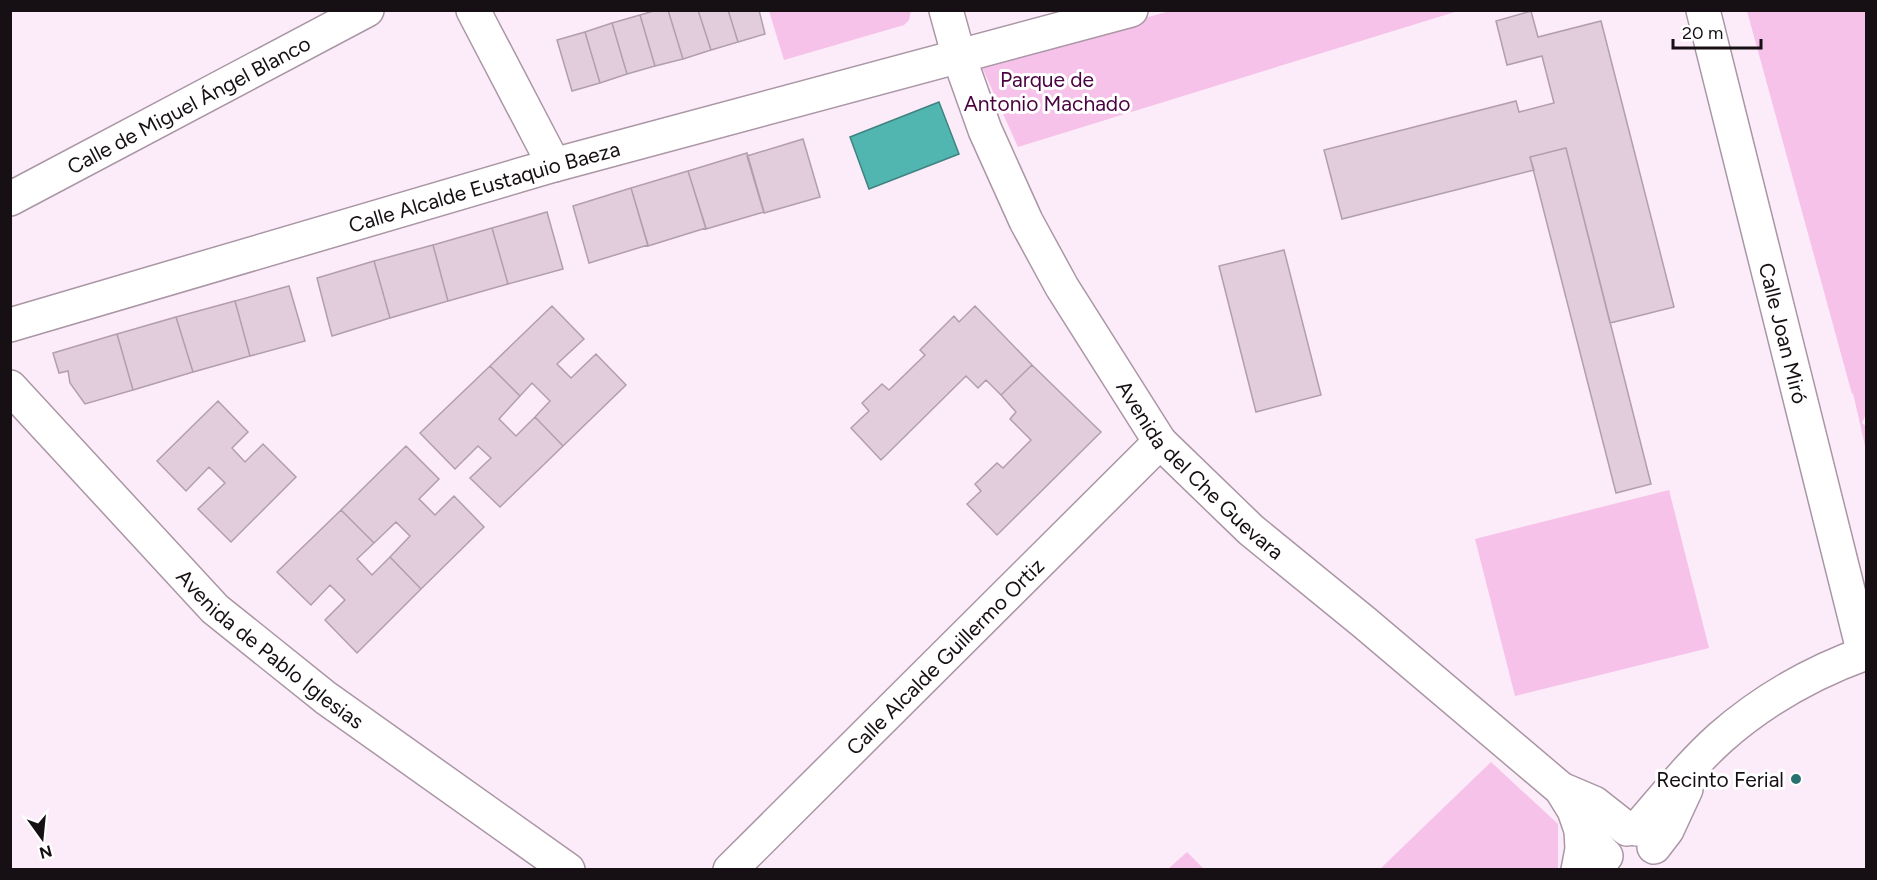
<svg xmlns="http://www.w3.org/2000/svg" width="1877" height="880" viewBox="0 0 1877 880" font-family="Figtree,sans-serif">
<style>
.green{fill:#f6c2e9}
.water{fill:#51b5b0;stroke:#3f8381;stroke-width:1.5}
.building{fill:#e2cddc;stroke:#b29eac;stroke-width:1.5}
.lines{fill:none;stroke-linecap:round;stroke-linejoin:round}
.minor-casing{stroke:#aa96a5;stroke-width:36}
.minor{stroke:#fff;stroke-width:33}
.poi-dot{fill:#27716e;stroke:#fff;stroke-width:2}
.labels{text-anchor:middle;dominant-baseline:central;stroke-width:6;stroke-linejoin:round;paint-order:stroke}
.park-label{font-size:21px;fill:#4b0241;stroke:#fff}
.street-label{font-size:21px;fill:#160f14;stroke:#fff}
.poi-label{font-size:21px;fill:#160f14;stroke:#fff;text-anchor:end}
</style>
<rect width="100%" height="100%" fill="#fcebf8"/>
<path class="green" d="M1864 10 1866 12V414L1862 423 1866 426V450L1853 393 1852 394 1747 11Z
M911 11 909 20 904 25 784 60 769 11Z
M1170 11H1458L1018 147 980 63Z
M1669 490 1709 648 1515 696 1475 539Z
M1491 762 1558 824V869H1380Z
M1187 852 1204 869H1168Z"/>
<path class="water" d="M939 102 959 154 869 189 850 137Z"/>
<path class="building" d="M657 10H668L683 59 655 66 640 15Z
M668 10H698L711 50 683 59Z
M698 10H728L738 42 711 50Z
M728 10H759L765 34 738 42Z
M1531 11 1538 37 1601 21 1674 307 1610 323 1566 148 1530 157 1534 170 1342 219 1324 150 1516 101 1519 112 1554 103 1542 56 1507 65 1496 21Z
M640 15 655 66 627 74 612 23Z
M612 23 627 74 600 83 585 32Z
M585 32 600 83 572 91 557 40Z
M803 139 820 197 764 213 747 156Z
M1566 148 1651 484 1616 493 1530 157Z
M747 153 764 212 706 229 688 171Z
M688 171 706 228 648 246 631 188Z
M631 188 648 245 589 263 573 206Z
M547 212 563 269 508 284 492 228Z
M492 228 508 284 448 301 433 245Z
M433 245 448 301 390 318 374 261Z
M1284 250 1321 395 1256 412 1219 266Z
M374 261 390 318 332 336 317 278Z
M289 286 305 341 250 356 235 301Z
M235 301 250 356 193 372 176 317Z
M552 306 584 339 557 364 571 378 596 354 626 385 563 446 535 417 550 401 532 383 520 396 490 366Z
M975 306 1032 365 1001 395 986 380 978 388 966 376 881 460 851 428 869 411 862 403 882 384 889 390 925 355 920 350 954 316 959 322Z
M176 317 193 372 133 390 117 334Z
M117 334 133 390 85 404 70 383 68 371 59 373 53 353Z
M1032 365 1101 432 997 535 967 504 981 491 975 484 997 463 1003 468 1031 440 1010 419 1016 412 1001 395Z
M490 366 520 396 499 419 516 436 535 417 563 446 500 507 470 478 491 458 478 446 455 469 420 433Z
M218 401 248 432 232 448 245 462 263 444 296 477 231 542 198 509 225 483 209 467 186 491 157 461Z
M406 446 439 479 419 499 435 515 454 496 484 527 421 589 390 557 410 536 396 522 374 543 341 510Z
M341 510 374 543 357 559 372 575 390 557 421 589 357 653 325 620 345 600 330 585 311 605 277 572Z"/>
<g class="lines">
<g class="minor-casing">
<g id="minor">
<path d="M473 10 554 165"/>
<path id="s1" d="M946 10 959 57 985 130 1026 221 1062 287 1160 442 1251 530 1365 623 1561 789 1574 810 1581 830 1606 856"/>
<path id="s2" d="M1703 10 1864 654"/>
<path id="s3" d="M10 199 367 10"/>
<path id="s4" d="M10 325 554 165 1131 10"/>
<path id="s5" d="M10 387 215 609 326 698 568 870"/>
<path d="M1561 789 1594 803 1627 829"/>
<path d="M1637 829C1664 798 1690 765 1720 738 1763 700 1813 672 1866 653"/>
<path d="M1654 847 1667 830 1686 789"/>
<path id="s6" d="M730 870 1160 442"/>
<path d="M1578 870 1582 849 1581 830"/>
</g>
</g>
<use href="#minor" class="minor"/>
</g>
<circle class="poi-dot" cx="1796" cy="779" r="6"/>
<g class="labels">
<g class="park-label">
<text x="1047" y="79">Parque de<tspan x="1047" dy="24">Antonio Machado</tspan></text>
</g>
<g class="street-label">
<text stroke="none"><textPath href="#s3" startOffset="202">Calle de Miguel Ángel Blanco</textPath></text>
<text stroke="none"><textPath href="#s4" startOffset="494">Calle Alcalde Eustaquio Baeza</textPath></text>
<text stroke="none"><textPath href="#s2" startOffset="333">Calle Joan Miró</textPath></text>
<text stroke="none"><textPath href="#s1" startOffset="532">Avenida del Che Guevara</textPath></text>
<text stroke="none"><textPath href="#s5" startOffset="370">Avenida de Pablo Iglesias</textPath></text>
<text stroke="none"><textPath href="#s6" startOffset="303">Calle Alcalde Guillermo Ortiz</textPath></text>
</g>
<g class="poi-label">
<text x="1784" y="779">Recinto Ferial</text>
</g>
</g>
<rect width="1877" height="880" fill="none" stroke="#160f14" stroke-width="24"/>
<g transform="translate(42 838) rotate(165)" stroke="#ffffff" stroke-width="4.5" paint-order="stroke">
<path d="M0-4.5L10 22L0 15L-10 22Z" fill="#160f14"/>
<text y="-9" font-size="16" font-weight="bold" text-anchor="middle" fill="#160f14">N</text>
</g>
<path d="M1673 39v9h88v-9" fill="none" stroke="#160f14" stroke-width="3"/>
<text x="1682" y="39" font-size="18" fill="#160f14" stroke="#ffffff" stroke-width="4.5" paint-order="stroke">20 m</text>
</svg>
